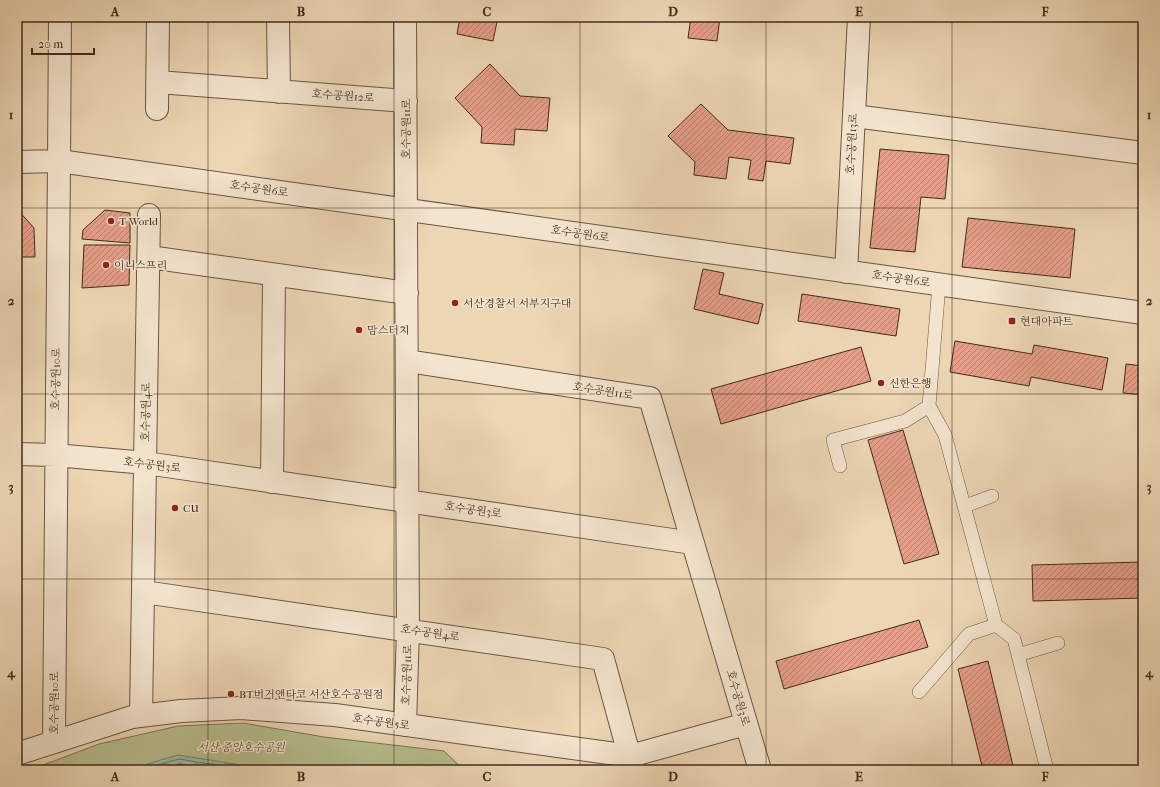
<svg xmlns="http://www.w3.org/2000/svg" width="1160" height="787" viewBox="0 0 1160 787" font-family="'IM FELL French Canon','Noto Serif KR',serif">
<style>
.green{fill:#b7be8e;stroke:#7c7455}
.water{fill:url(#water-waves);stroke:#76816f}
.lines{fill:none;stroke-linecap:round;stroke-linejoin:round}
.shore{stroke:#6d7262;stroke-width:1}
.building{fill:url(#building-hatch);stroke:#402b1c}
.service-casing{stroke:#6b5642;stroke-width:14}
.minor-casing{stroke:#6b5642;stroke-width:24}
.tertiary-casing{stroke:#6b5642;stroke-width:24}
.service{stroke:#f3e4ce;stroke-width:13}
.minor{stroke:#f3e4ce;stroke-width:22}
.tertiary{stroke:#f3e4ce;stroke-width:22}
.grid{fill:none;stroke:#402b1c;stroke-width:1;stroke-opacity:0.55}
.poi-dot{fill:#8f2418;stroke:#f3e4ce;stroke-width:1.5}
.labels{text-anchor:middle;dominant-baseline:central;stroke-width:3;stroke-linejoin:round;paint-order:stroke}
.street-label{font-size:11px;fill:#402b1c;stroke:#f3e4ce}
.poi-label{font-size:11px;fill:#402b1c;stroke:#f3e4ce;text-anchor:start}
.park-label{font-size:11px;font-style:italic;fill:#584833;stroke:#f3e4ce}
.neatline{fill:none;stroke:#402b1c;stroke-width:1.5}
.grid-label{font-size:13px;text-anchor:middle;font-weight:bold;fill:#402b1c}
</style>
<defs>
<pattern id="water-waves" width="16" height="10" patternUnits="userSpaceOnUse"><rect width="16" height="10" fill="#9abaa7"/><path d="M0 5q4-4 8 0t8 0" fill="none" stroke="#7f9787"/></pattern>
<pattern id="building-hatch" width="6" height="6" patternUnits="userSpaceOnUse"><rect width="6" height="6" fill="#e69e88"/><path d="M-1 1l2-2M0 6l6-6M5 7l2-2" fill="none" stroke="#bc816e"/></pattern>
</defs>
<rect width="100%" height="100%" fill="#edd6b4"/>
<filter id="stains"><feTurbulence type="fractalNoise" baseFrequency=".005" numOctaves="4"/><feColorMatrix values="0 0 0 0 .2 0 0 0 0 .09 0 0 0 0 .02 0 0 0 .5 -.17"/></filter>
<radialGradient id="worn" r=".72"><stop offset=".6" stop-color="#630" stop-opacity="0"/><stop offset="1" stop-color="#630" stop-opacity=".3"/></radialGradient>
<path class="green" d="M243 723 324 737 444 751 464 770H30L99 744 178 726Z"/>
<path class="water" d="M178 755 273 770H126Z"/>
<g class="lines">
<path class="shore" d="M140 770 179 759 247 770
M158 770 179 764 216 770"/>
</g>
<path class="building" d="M460 17H498L493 41 457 34Z
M691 17H720L717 41 688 38Z
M490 64 520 96 550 98 547 131 515 129 514 145 481 143 482 127 455 98Z
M701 104 728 130 794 138 790 164 766 161 763 181 748 179 751 160 729 157 726 179 694 175 695 162 668 136Z
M880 149 949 155 945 199 921 197 915 252 870 248Z
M17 209 34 228 35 257H17Z
M105 210 130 213V243L82 239 83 230Z
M968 218 1075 229 1070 278 962 267Z
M84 245H130L129 285 82 288Z
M703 269 724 273 719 294 763 304 758 324 694 309Z
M802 294 900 309 896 336 798 321Z
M955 341 1032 354 1034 345 1108 358 1102 390 1031 377 1029 386 950 372Z
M861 347 871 381 721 424 711 389Z
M1126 364 1143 366V395L1123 393Z
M903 430 939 554 904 564 868 440Z
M1143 562V598L1033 601 1032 565Z
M919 620 928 647 784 689 776 661Z
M988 661 1014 770H983L958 669Z"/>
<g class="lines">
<g class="service-casing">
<path id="service" d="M939 285 929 406 945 435 996 625 1014 639 1047 770
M840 466 833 440 905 421 929 406
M965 506 992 496
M1018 655 1058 643
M919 692 969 634 996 625"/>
</g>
<g class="minor-casing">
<path id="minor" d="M278 17 279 92
M158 82 406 101
M157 109 158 17
M854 116 1143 153
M149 257 407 293
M846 272 859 17
M407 361 650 398 760 770
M17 454 55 455 146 463 693 543
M272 482 274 275
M144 592 603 659 633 769
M141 716 149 215
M405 725 408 630 405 17
M54 742 59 161
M17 754 132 717 181 711 241 708 335 715 630 756 746 724"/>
</g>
<g class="tertiary-casing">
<path id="tertiary" d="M59 161 60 17
M17 162 59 161 1143 313"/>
</g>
<use href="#service" class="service"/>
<use href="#minor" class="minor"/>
<use href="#tertiary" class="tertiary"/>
</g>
<path class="grid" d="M208 17V770M394 17V770M580 17V770M766 17V770M952 17V770M17 208H1143M17 394H1143M17 579H1143"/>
<g class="poi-dot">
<circle cx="111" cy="221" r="4"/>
<circle cx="106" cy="265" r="4"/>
<circle cx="455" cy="303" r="4"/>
<rect x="1008" y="317" width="8" height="8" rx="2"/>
<circle cx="359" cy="330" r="4"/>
<circle cx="881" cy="383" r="4"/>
<circle cx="175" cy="508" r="4"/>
<circle cx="231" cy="694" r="4"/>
</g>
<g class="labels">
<g class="street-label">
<text transform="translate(343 96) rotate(4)">호수공원12로</text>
<text transform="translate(406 129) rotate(-90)">호수공원11로</text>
<text transform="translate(852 144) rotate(-87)">호수공원13로</text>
<text transform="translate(259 189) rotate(8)">호수공원6로</text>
<text transform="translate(580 234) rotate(8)">호수공원6로</text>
<text transform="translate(901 279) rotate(8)">호수공원6로</text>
<text transform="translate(56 379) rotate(-89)">호수공원10로</text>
<text transform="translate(603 391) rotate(9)">호수공원11로</text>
<text transform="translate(146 412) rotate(-89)">호수공원4로</text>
<text transform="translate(152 465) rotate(7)">호수공원3로</text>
<text transform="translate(473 510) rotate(8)">호수공원3로</text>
<text transform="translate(430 633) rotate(8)">호수공원4로</text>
<text transform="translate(407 675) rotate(-88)">호수공원11로</text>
<text transform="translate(738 698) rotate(74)">호수공원3로</text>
<text transform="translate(54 703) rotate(-90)">호수공원10로</text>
<text transform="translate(381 722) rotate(8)">호수공원5로</text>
</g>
<g class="poi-label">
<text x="119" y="221">T World</text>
<text x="114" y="265">이니스프리</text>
<text x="463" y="303">서산경찰서 서부지구대</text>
<text x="1020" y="321">현대아파트</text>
<text x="367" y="330">맘스터치</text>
<text x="889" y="383">신한은행</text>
<text x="183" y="508">CU</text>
<text x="239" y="694">BT버거앤타코 서산호수공원점</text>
</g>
<g class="park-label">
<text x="241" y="747">서산 중앙호수공원</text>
</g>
</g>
<rect width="1160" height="787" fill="none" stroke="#edd6b4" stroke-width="44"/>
<path d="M32 48v6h62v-6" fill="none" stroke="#402b1c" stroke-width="2"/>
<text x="38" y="48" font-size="12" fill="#402b1c" stroke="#f3e4ce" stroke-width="3" paint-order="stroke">20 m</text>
<rect x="22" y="22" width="1116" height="743" class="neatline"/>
<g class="grid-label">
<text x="115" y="16">A</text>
<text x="301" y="16">B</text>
<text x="487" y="16">C</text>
<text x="673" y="16">D</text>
<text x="859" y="16">E</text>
<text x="1045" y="16">F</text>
<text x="11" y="119">1</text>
<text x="1149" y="119">1</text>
<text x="11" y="305">2</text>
<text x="1149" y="305">2</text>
<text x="11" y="491">3</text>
<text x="1149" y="491">3</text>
<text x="11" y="677">4</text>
<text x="1149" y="677">4</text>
<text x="115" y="781">A</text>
<text x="301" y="781">B</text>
<text x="487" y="781">C</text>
<text x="673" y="781">D</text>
<text x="859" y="781">E</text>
<text x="1045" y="781">F</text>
</g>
<rect width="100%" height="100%" filter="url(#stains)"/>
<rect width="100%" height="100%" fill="url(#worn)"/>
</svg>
